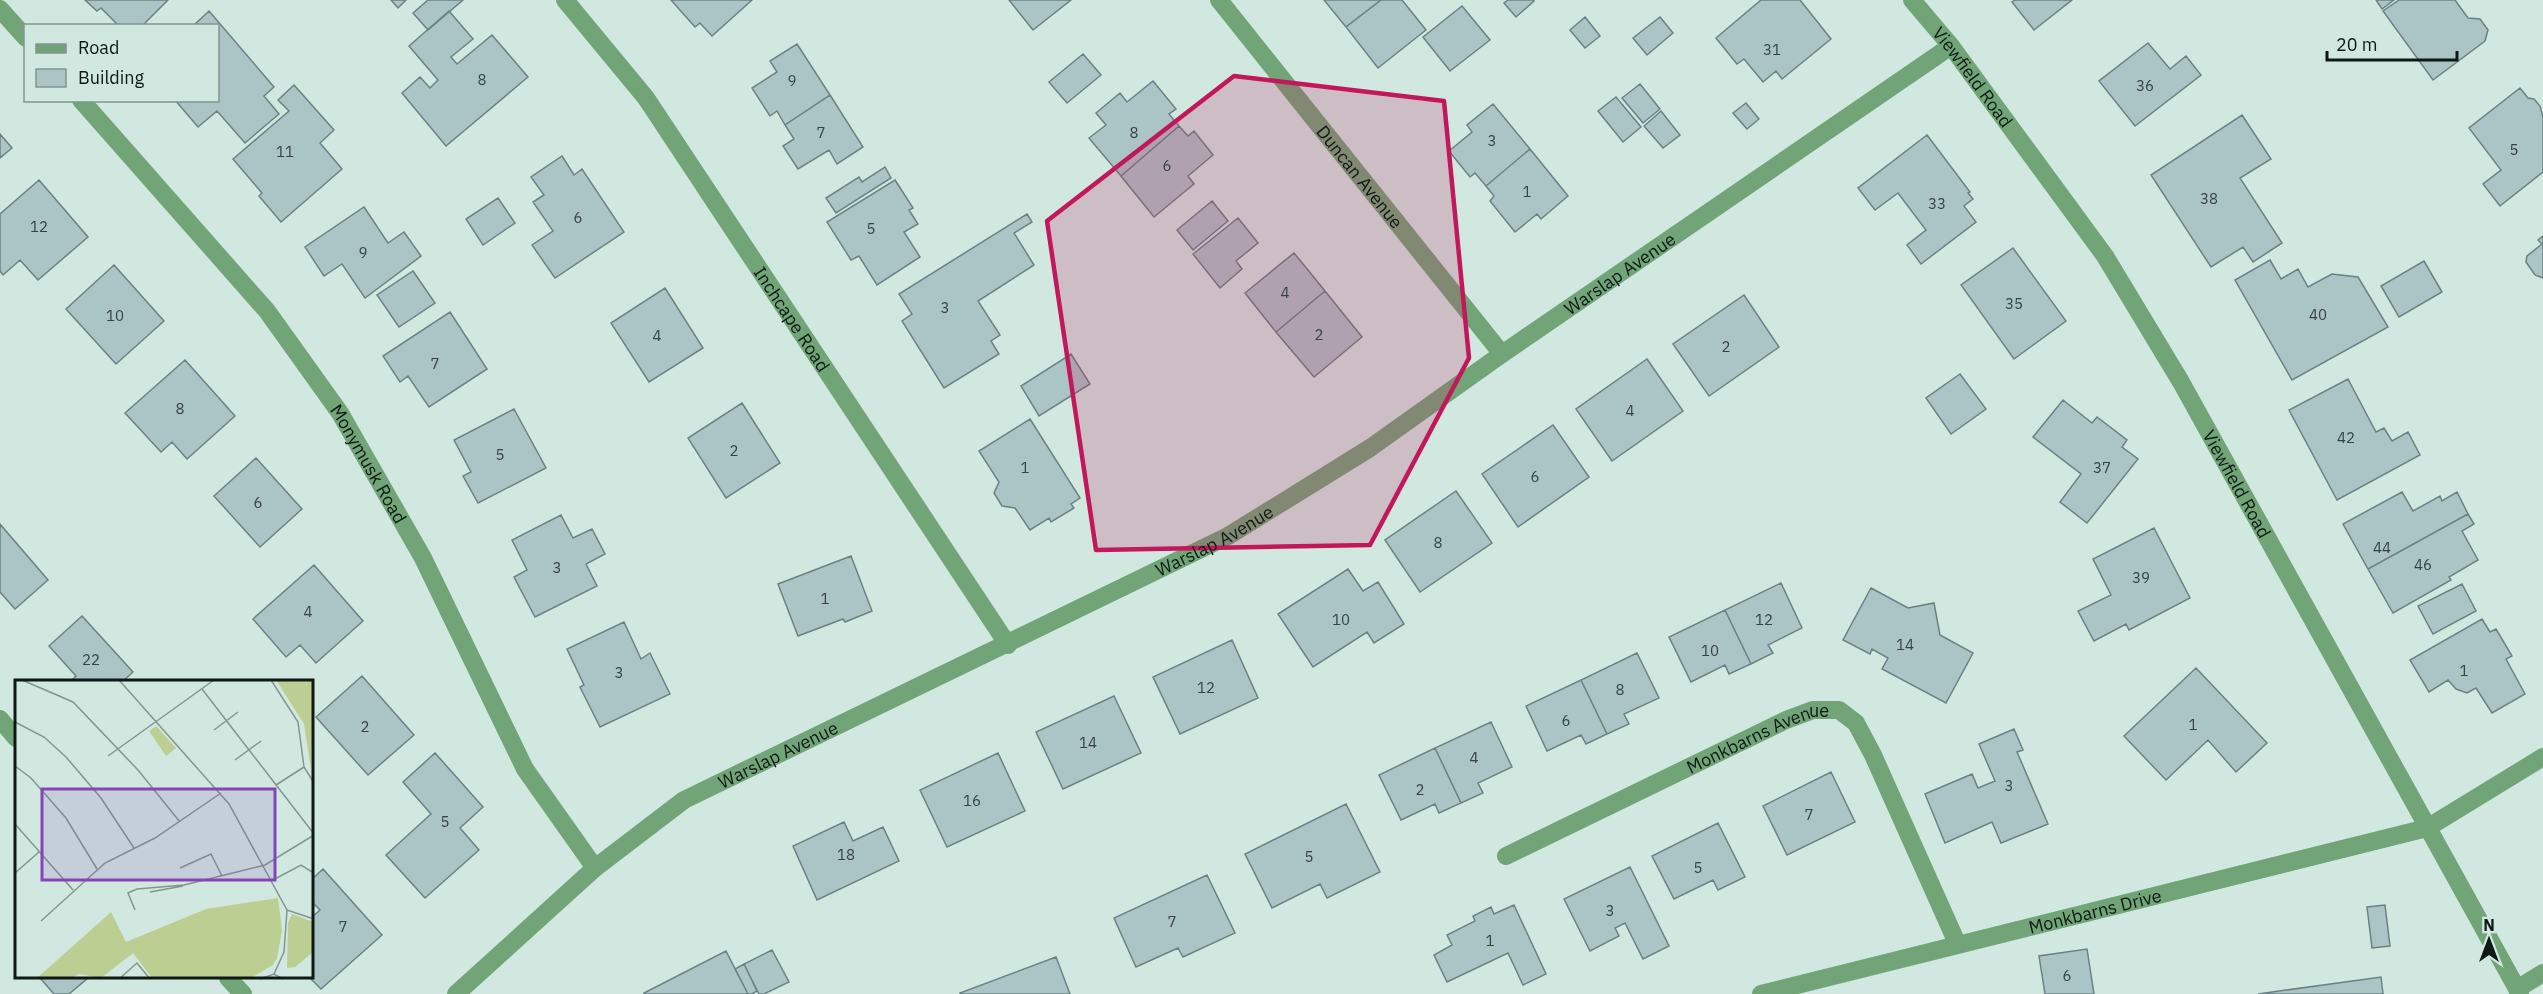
<svg xmlns="http://www.w3.org/2000/svg" width="2543" height="994" viewBox="0 0 2543 994" font-family="'IBM Plex Sans',sans-serif">
<style>
.building{fill:#abc4c5;stroke:#6b8284;stroke-width:1.5}
.lines{fill:none;stroke-linecap:round;stroke-linejoin:round}
.minor{stroke:#71a578;stroke-width:18}
.marked{fill:#c2185b;fill-opacity:0.2;stroke:#c2185b;stroke-width:4.5;stroke-linejoin:round}
.labels{text-anchor:middle;dominant-baseline:central;stroke-width:4.5;stroke-linejoin:round;paint-order:stroke}
.number-label{font-size:15px;fill:#364341}
.street-label{font-size:18px;fill:#0f1815;stroke:#d0e8e0}
.inset-road{fill:none;stroke:#83958f;stroke-width:1.5}
.view{fill:#8744b8;fill-opacity:0.15;stroke:#8744b8;stroke-width:3}
.inset-edge{fill:none;stroke:#0f1815;stroke-width:3}
</style>
<rect width="100%" height="100%" fill="#d0e8e0"/>
<path class="building" d="M85 0H168L142 26H119L101 8 97 11Z
M391 0H406L398 8Z
M428 0H463L428 30 413 13Z
M671 0H752L712 36 700 23 695 27Z
M1009 0H1071L1033 30Z
M1324 0H1381L1346 27Z
M1381 0H1402L1426 30 1378 68 1346 27Z
M1508 0H1533L1534 1 1516 17 1504 3Z
M1761 0H1800L1831 39 1782 79 1776 71 1763 82 1744 59 1737 64 1716 38Z
M2015 0H2072L2034 30 2012 2Z
M2376 0H2394L2382 9Z
M2399 0H2455L2468 18 2480 19 2488 30 2485 41 2433 80 2383 11Z
M1462 6 1490 40 1450 71 1423 37Z
M209 11 274 87 264 96 279 114 245 143 217 111 198 127 175 100H218V26H193Z
M449 11 473 39 451 57 457 64 492 35 528 77 446 146 402 93 420 77 430 88 438 80 409 46Z
M1585 17 1600 36 1585 48 1570 30Z
M1660 17 1673 33 1647 55 1633 38Z
M2148 43 2170 69 2186 56 2201 75 2135 126 2099 81Z
M797 44 830 95 785 125 777 111 770 116 752 88 777 72 770 61Z
M1083 54 1101 75 1067 103 1049 82Z
M1153 81 1176 109 1169 114 1179 126 1121 176 1089 138 1106 125 1096 113 1120 93 1127 102Z
M1640 84 1660 109 1643 123 1622 98Z
M294 85 334 130 320 143 342 169 281 222 259 196 262 193 233 159 289 111 278 100Z
M2520 88 2528 98 2534 99 2540 106 2543 117V172L2500 206 2483 184 2501 170 2469 128Z
M830 95 863 147 837 164 829 150 798 169 783 146 794 139 785 125Z
M1616 97 1641 127 1623 142 1598 111Z
M1746 103 1759 119 1747 129 1733 113Z
M1493 104 1530 149 1486 186 1475 173 1470 177 1449 151 1472 132 1467 125Z
M1661 111 1680 135 1663 148 1644 126Z
M2242 115 2271 159 2240 178 2282 243 2253 262 2243 247 2211 267 2151 175Z
M1179 126 1188 136 1194 131 1213 155 1188 176 1194 184 1154 217 1121 176Z
M0 134 12 148 0 158Z
M1927 135 1970 192 1968 193 1973 199 1964 206 1976 222 1921 264 1907 245 1926 230 1898 193 1875 210 1858 188Z
M1530 149 1568 196 1541 219 1537 214 1515 232 1490 201 1494 196 1486 186Z
M562 156 574 175 582 169 624 232 555 278 532 245 553 231 533 202 544 195 531 177Z
M885 167 891 178 836 213 826 198 859 177 862 182Z
M39 180 88 237 38 280 20 260 3 275 0 271V214Z
M895 180 913 208 909 210 918 224 904 232 920 257 877 285 859 256 851 260 827 222Z
M498 198 515 223 483 245 466 219Z
M1212 201 1228 221 1193 250 1177 230Z
M364 207 388 243 404 232 421 256 365 298 342 264 324 276 305 247Z
M1027 214 1032 222 1014 233 1034 265 978 301 1000 335 991 341 999 354 944 388 902 321 912 314 899 294Z
M1238 218 1258 243 1236 261 1242 269 1220 288 1193 254Z
M2543 236V278L2535 275 2526 262 2527 256 2542 244 2538 240Z
M2013 248 2066 321 2014 359 1961 285Z
M1294 253 1325 291 1276 332 1245 293Z
M2270 260 2281 279 2298 269 2308 287 2332 274 2358 277 2388 327 2292 380 2235 280Z
M2424 261 2442 292 2399 317 2381 286Z
M114 265 164 321 116 364 66 309Z
M413 271 435 303 399 327 377 295Z
M665 288 703 348 649 382 611 323Z
M1325 291 1362 337 1314 377 1276 332Z
M1744 295 1779 347 1709 396 1673 344Z
M450 312 487 369 429 407 408 376 400 382 383 356Z
M1071 354 1090 384 1039 416 1021 386Z
M1647 359 1683 411 1612 461 1576 409Z
M185 360 235 416 187 459 172 442 161 452 125 413Z
M1960 374 1986 409 1951 434 1926 398Z
M2348 379 2376 432 2384 428 2392 441 2408 432 2420 455 2337 500 2289 410Z
M2063 400 2092 423 2097 417 2127 440 2122 447 2138 459 2087 523 2060 502 2081 474 2033 437Z
M742 403 780 463 726 498 688 438Z
M514 409 546 468 478 503 463 476 471 472 454 440Z
M1030 419 1080 498 1071 504 1074 508 1051 522 1049 518 1030 530 1015 508 1002 506 994 493 999 482 979 451Z
M1553 425 1589 477 1518 527 1482 474Z
M256 458 302 509 260 547 214 496Z
M1456 491 1492 543 1420 592 1385 540Z
M2402 492 2413 511 2440 496 2442 501 2457 492 2468 514 2368 569 2343 524Z
M2468 514 2474 524 2462 531 2478 560 2449 577 2451 580 2393 613 2368 569Z
M561 515 573 538 592 529 605 554 586 564 597 586 535 617 514 577 527 570 512 540Z
M0 524 48 580 15 609 0 592Z
M2154 528 2190 598 2129 630 2126 624 2094 641 2078 611 2111 595 2093 559Z
M851 556 872 611 845 622 843 619 798 636 778 584Z
M314 565 363 621 316 663 300 645 286 657 253 619Z
M1348 569 1363 591 1378 582 1404 624 1374 643 1367 632 1313 667 1278 614Z
M1781 583 1802 628 1768 645 1773 653 1751 664 1725 610Z
M2462 584 2476 611 2433 634 2418 606Z
M1871 588 1908 608 1934 603 1940 635 1973 653 1946 703 1882 669 1888 658 1872 649 1870 654 1843 640Z
M1725 610 1751 664 1729 674 1725 665 1691 682 1669 637Z
M82 616 133 672 122 682H70L76 676 49 646Z
M2482 619 2490 632 2496 629 2512 656 2506 659 2525 694 2492 713 2476 688 2467 693 2456 689 2448 680 2429 692 2410 660Z
M624 622 641 659 650 653 670 694 600 727 580 687 584 685 567 649Z
M1232 640 1258 698 1180 734 1153 677Z
M1637 653 1659 698 1624 714 1629 724 1607 734 1581 680Z
M2196 668 2267 743 2236 772 2208 740 2166 780 2124 736Z
M362 676 414 735 368 775 316 717Z
M1581 680 1607 734 1586 744 1581 735 1547 751 1526 706Z
M1114 696 1141 753 1063 789 1036 732Z
M1491 722 1512 767 1478 783 1483 793 1461 803 1435 748Z
M2014 729 2023 750 2017 752 2048 824 2001 843 1992 822 1945 843 1925 794 1972 774 1978 788 1995 781 1979 744Z
M1435 748 1461 803 1439 813 1435 804 1401 820 1379 775Z
M435 753 483 807 460 828 479 850 425 898 386 855 431 814 403 782Z
M998 753 1025 811 947 847 920 790Z
M1831 772 1855 822 1787 855 1763 806Z
M1346 804 1380 872 1327 898 1320 884 1272 908 1245 854Z
M844 822 853 841 883 827 899 861 817 900 793 846Z
M1718 823 1745 877 1718 890 1713 880 1674 899 1652 856Z
M1630 867 1669 946 1643 959 1625 923 1615 928 1619 936 1590 951 1564 899Z
M323 869 382 935 321 989 310 978 312 917 320 910 312 902V879Z
M1207 875 1235 933 1183 957 1178 948 1136 967 1114 918Z
M1514 905 1546 974 1523 985 1508 953 1447 982 1434 955 1452 945 1447 935 1475 921 1473 916 1491 907 1494 914Z
M2385 905 2390 946 2372 948 2367 907Z
M2087 949 2094 994H2045L2039 956Z
M772 950 789 982 764 994H759L744 964Z
M726 951 748 994H644V993Z
M1056 957 1070 994H960V993Z
M744 964 757 991 752 994H748L735 969Z
M2381 977 2383 994H2258Z
M40 978H88L69 994H54Z"/>
<g class="lines">
<g class="minor">
<path id="s1" d="M565 0 646 98 1008 645"/>
<path id="s2" d="M1219 0 1502 354"/>
<path id="s3" d="M1912 0 1951 46 2105 256 2181 382 2520 994"/>
<path d="M0 9 26 38"/>
<path id="s4" d="M81 100 267 311 340 413 423 558 525 769 595 868"/>
<path d="M0 719 16 738"/>
<path id="s5" d="M1506 856 1786 720 1813 710H1839L1856 723 1873 755 1957 943"/>
<path d="M228 978 243 994"/>
<path d="M2517 989 2543 973"/>
<path id="s6" d="M456 994 595 868 684 800 1228 536 1370 448 1502 354 1951 46"/>
<path id="s7" d="M1761 994 2427 828 2543 757"/>
</g>
</g>
<path class="marked" d="M1234 76 1444 101 1469 358 1370 545 1096 550 1047 221Z"/>
<g class="labels">
<g class="number-label">
<text x="1772" y="49">31</text>
<text x="482" y="79">8</text>
<text x="792" y="80">9</text>
<text x="2145" y="85">36</text>
<text x="821" y="132">7</text>
<text x="1134" y="132">8</text>
<text x="1492" y="140">3</text>
<text x="2514" y="149">5</text>
<text x="285" y="151">11</text>
<text x="1167" y="165">6</text>
<text x="1527" y="191">1</text>
<text x="2209" y="198">38</text>
<text x="1937" y="203">33</text>
<text x="578" y="217">6</text>
<text x="39" y="226">12</text>
<text x="871" y="228">5</text>
<text x="363" y="252">9</text>
<text x="1285" y="292">4</text>
<text x="2014" y="303">35</text>
<text x="945" y="307">3</text>
<text x="2318" y="314">40</text>
<text x="115" y="315">10</text>
<text x="1319" y="334">2</text>
<text x="657" y="335">4</text>
<text x="1726" y="346">2</text>
<text x="435" y="363">7</text>
<text x="180" y="408">8</text>
<text x="1630" y="410">4</text>
<text x="2346" y="437">42</text>
<text x="734" y="450">2</text>
<text x="500" y="454">5</text>
<text x="1025" y="467">1</text>
<text x="2102" y="467">37</text>
<text x="1535" y="476">6</text>
<text x="258" y="502">6</text>
<text x="1438" y="542">8</text>
<text x="2382" y="547">44</text>
<text x="2423" y="564">46</text>
<text x="557" y="567">3</text>
<text x="2141" y="577">39</text>
<text x="825" y="598">1</text>
<text x="308" y="611">4</text>
<text x="1341" y="619">10</text>
<text x="1764" y="619">12</text>
<text x="1905" y="644">14</text>
<text x="1710" y="650">10</text>
<text x="91" y="659">22</text>
<text x="2464" y="670">1</text>
<text x="619" y="672">3</text>
<text x="1206" y="687">12</text>
<text x="1620" y="689">8</text>
<text x="1566" y="720">6</text>
<text x="2193" y="724">1</text>
<text x="365" y="726">2</text>
<text x="1088" y="742">14</text>
<text x="1474" y="757">4</text>
<text x="2009" y="785">3</text>
<text x="1420" y="789">2</text>
<text x="972" y="800">16</text>
<text x="1809" y="814">7</text>
<text x="445" y="821">5</text>
<text x="846" y="854">18</text>
<text x="1309" y="856">5</text>
<text x="1698" y="867">5</text>
<text x="1610" y="910">3</text>
<text x="1172" y="921">7</text>
<text x="343" y="926">7</text>
<text x="1490" y="940">1</text>
<text x="2067" y="975">6</text>
</g>
<g class="street-label">
<text stroke="none"><textPath href="#s3" startOffset="98">Viewfield Road</textPath></text>
<text stroke="none"><textPath href="#s2" startOffset="226">Duncan Avenue</textPath></text>
<text stroke="none"><textPath href="#s6" startOffset="1376">Warslap Avenue</textPath></text>
<text stroke="none"><textPath href="#s1" startOffset="392">Inchcape Road</textPath></text>
<text stroke="none"><textPath href="#s4" startOffset="465">Monymusk Road</textPath></text>
<text stroke="none"><textPath href="#s3" startOffset="584">Viewfield Road</textPath></text>
<text stroke="none"><textPath href="#s6" startOffset="890">Warslap Avenue</textPath></text>
<text stroke="none"><textPath href="#s5" startOffset="279">Monkbarns Avenue</textPath></text>
<text stroke="none"><textPath href="#s6" startOffset="404">Warslap Avenue</textPath></text>
<text stroke="none"><textPath href="#s7" startOffset="344">Monkbarns Drive</textPath></text>
</g>
</g>
<g transform="translate(15 680)">
<rect width="298" height="298" fill="#d0e8e0"/>
<path d="M261 0H298L296 89 289 44ZM141 46 161 68 151 76 134 51ZM263 218 267 251 262 278 258 285 236 298H137L118 273 86 298 64 294 56 298 21 299 96 232 111 262 191 229ZM277 234 298 242V272L280 287 272 288 273 243Z" fill="#bcce92"/>
<path class="inset-road" d="M7 0 58 22 123 90 165 142M104 0 214 124 272 230M256 0 283 42 289 87 299 103M187 9 299 154M0 42 29 57 51 77 86 118 119 168M199 50 223 32M93 76 199 0M220 80 246 61M0 86 16 98 51 138 82 189M261 105 289 87M0 144 58 210M165 188 196 174 207 196M0 193 24 172M258 200 286 185 299 193M135 212 168 206M120 230 113 213 122 209 169 205 250 185 299 155M26 241 90 183 140 158 206 113M259 294 269 272 272 230 299 239M104 299 122 283 135 299M245 299 259 294 268 299"/>
<path class="view" d="M27 109H260V200H27Z"/>
<rect width="298" height="298" class="inset-edge"/>
</g>
<rect x="24" y="24" width="195" height="78" fill="#d0e8e0" stroke="#83958f" stroke-width="1.5"/>
<rect x="36" y="44" width="30" height="9" fill="#71a578" stroke="#83958f" stroke-width="1.5"/>
<text x="78" y="54" font-size="18" fill="#0f1815">Road</text>
<rect x="36" y="69" width="30" height="18" fill="#abc4c5" stroke="#83958f" stroke-width="1.5"/>
<text x="78" y="84" font-size="18" fill="#0f1815">Building</text>
<g transform="translate(2489 940)" stroke="#d0e8e0" stroke-width="4.5" paint-order="stroke">
<path d="M0-4.5L10 22L0 15L-10 22Z" fill="#0f1815"/>
<text y="-9" font-size="16" font-weight="bold" text-anchor="middle" fill="#0f1815">N</text>
</g>
<path d="M2327 51v9h130v-9" fill="none" stroke="#0f1815" stroke-width="3"/>
<text x="2336" y="51" font-size="18" fill="#0f1815" stroke="#d0e8e0" stroke-width="4.5" paint-order="stroke">20 m</text>
</svg>
